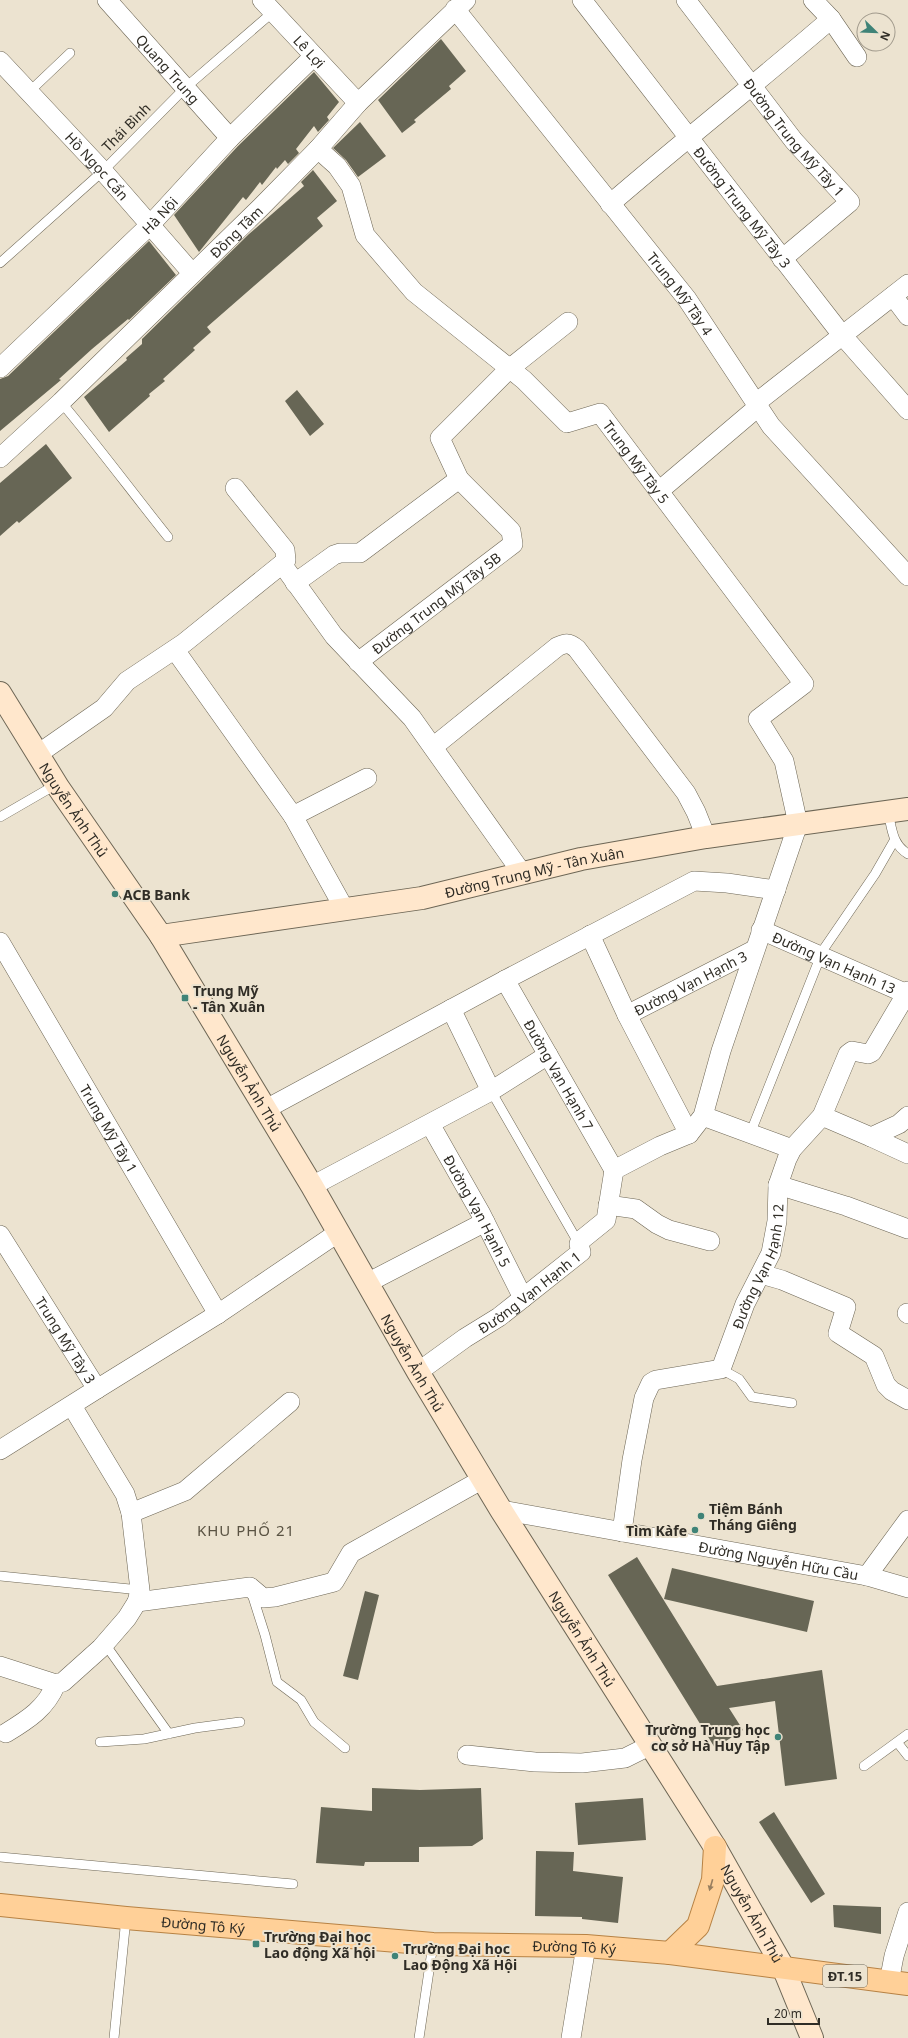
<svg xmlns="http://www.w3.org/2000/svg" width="908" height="2038" viewBox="0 0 908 2038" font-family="'Noto Sans',sans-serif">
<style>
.building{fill:#676655}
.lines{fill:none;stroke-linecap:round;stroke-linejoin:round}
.lane-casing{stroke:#6d6655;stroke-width:10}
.street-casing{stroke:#6d6655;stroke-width:20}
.secondary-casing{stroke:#6d6655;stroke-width:24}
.primary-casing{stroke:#b78244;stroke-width:24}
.lane{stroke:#fff;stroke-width:9}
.street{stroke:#fff;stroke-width:19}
.secondary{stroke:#ffe7cc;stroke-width:22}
.primary{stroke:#ffd098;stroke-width:22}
.oneway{fill:#987e5f}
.poi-dot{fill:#3f8377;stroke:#ece3d0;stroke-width:1.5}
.labels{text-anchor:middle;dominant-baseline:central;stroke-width:4;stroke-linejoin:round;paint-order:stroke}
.shield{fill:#ece3d0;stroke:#686459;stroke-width:1}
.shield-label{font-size:13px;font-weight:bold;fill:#302d26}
.street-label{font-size:14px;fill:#302d26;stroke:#ece3d0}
.poi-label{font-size:14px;font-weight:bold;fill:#302d26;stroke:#ece3d0;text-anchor:start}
.neighbourhood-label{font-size:15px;letter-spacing:1px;fill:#5a5343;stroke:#ece3d0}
</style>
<rect width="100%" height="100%" fill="#ece3d0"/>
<path class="building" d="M441 39 466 71 449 86 451 89 414 120 416 122 402 133 378 100Z
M314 72 339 102 327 117 329 120 318 132 314 126 296 149 299 153 288 164 285 160 277 169 276 167 262 185 260 182 246 200 243 197 199 252 174 215 238 146Z
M360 122 386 156 358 177 346 160 333 148Z
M313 170 337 201 317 218 323 226 207 327 211 332 193 348 195 350 163 379 165 381 149 394 150 396 109 432 84 397 127 360 126 358 142 344V339L249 234 304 186 301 182Z
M149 241 176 275 129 320 128 319 92 349 59 379 61 380 0 431V379L8 376Z
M297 390 324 424 310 436 285 401Z
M46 444 72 478 19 523 17 521 0 536V483Z
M637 1557 717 1686 822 1670 837 1779 785 1786 775 1701 729 1708 743 1730 715 1748 608 1575Z
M672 1568 814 1601 807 1632 664 1599Z
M365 1591 379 1595 358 1680 343 1676Z
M372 1788 420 1790 481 1788 483 1839 472 1846 419 1847V1862H365L364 1866 316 1863 321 1807 372 1811Z
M643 1798 646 1840 578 1845 575 1803Z
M774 1812 825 1894 811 1903 759 1822Z
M536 1851 574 1852 573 1871 623 1877 618 1923 582 1919V1917L535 1916Z
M833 1905 881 1907V1934L834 1927Z"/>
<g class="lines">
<g class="lane-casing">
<path id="lane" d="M29 92 70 53
M0 263 103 171 185 88 273 12
M61 402C98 446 132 492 168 537
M888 812C892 829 892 844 908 854
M0 817 57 784
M491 1091 579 1244
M750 1134 823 950 875 874 894 841
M721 1369 739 1379 752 1397 792 1403
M0 1576 140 1590
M252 1594 265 1635 277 1682 301 1700 314 1722 345 1748
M105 1644 169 1734
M100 1742 144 1739 195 1728 240 1722
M897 1742 908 1756
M864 1766 908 1734
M0 1857 293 1884
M114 2038 126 1918
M419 2038 433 1944"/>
</g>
<g class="street-casing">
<g id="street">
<path id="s1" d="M107 0 230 138"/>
<path id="s2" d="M262 0 358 103"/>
<path id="s3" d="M582 0 842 335 908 410"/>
<path id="s4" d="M686 0 794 141 850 202 782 259"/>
<path id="s5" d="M455 9 687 299 771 426 908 576"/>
<path d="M831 19 857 57"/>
<path id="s6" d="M0 61 103 171 192 273"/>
<path id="s7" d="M318 149 337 166 351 186 365 235 414 292 524 380 567 423 600 413 804 684 758 719 784 761 798 824 721 1051 703 1116 689 1134 660 1146 614 1170"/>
<path d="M610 204C683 141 758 82 831 19L813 0"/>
<path d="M893 296 908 316"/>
<path id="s8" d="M0 368 150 225 230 138 314 56"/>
<path d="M756 403 908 284"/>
<path id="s9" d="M0 458 61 402 261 207 318 149 358 103 466 0"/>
<path d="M235 488 285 550 286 560 282 564"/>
<path d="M659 491 758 407"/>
<path d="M295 583 334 555 340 553H360L459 479"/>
<path d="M175 650 293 816 367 778"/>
<path id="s10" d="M358 662 513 544 511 531 459 479 440 438 509 369 568 322"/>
<path d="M433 747 557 647C566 643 569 642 577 649L686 793 696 812 706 837"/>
<path d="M38 754 104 708 127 681 184 643 282 564 334 636 412 718 522 873"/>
<path d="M293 816 345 910"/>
<path id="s11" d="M761 930 907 994"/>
<path d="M590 935 627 1015 689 1134"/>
<path id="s12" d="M0 942 218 1314"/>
<path id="s13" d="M505 980 614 1170"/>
<path d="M451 1009 491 1091"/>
<path id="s14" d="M627 1015 754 950"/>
<path d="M266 1109 505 980 694 881 727 883 776 890"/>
<path d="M703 1116 792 1149"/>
<path d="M822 1116 871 1137 899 1124 908 1116"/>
<path id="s15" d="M430 1124 481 1214 523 1298"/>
<path d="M871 1137 908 1154"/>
<path d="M778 1185 846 1206 908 1229"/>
<path d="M312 1186 491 1091 548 1055"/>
<path d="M608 1205 636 1209 657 1224 669 1230 710 1241"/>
<path id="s16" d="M0 1235 97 1389 0 1450"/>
<path d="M761 1274 782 1280 846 1307 838 1333 874 1356 886 1385 892 1391 908 1400"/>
<path d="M367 1283 485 1222"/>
<path d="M907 1313 908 1314"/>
<path id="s17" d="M418 1372 465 1338 499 1317 581 1252 579 1244 580 1241 606 1220 614 1170"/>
<path d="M97 1389 218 1314 339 1232"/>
<path id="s18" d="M501 1510 867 1576 908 1588"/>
<path d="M131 1513 185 1491 290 1402"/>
<path id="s19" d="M622 1532 632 1460 644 1398 651 1383 656 1380 721 1369 745 1304 771 1253 777 1221 778 1185 787 1159 792 1149 822 1116 848 1054 852 1051 868 1054 872 1052 908 991"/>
<path d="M867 1576 908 1520"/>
<path d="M137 1602 250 1587 263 1598 275 1597 334 1582 351 1553 483 1479"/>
<path d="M0 1666 56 1684 63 1682 101 1648 127 1618 137 1602 140 1590 131 1513 125 1494 72 1406"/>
<path d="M6 1733C29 1719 46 1708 56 1684"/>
<path d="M467 1755 535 1762 582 1763 625 1758 651 1745"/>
<path d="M889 1982 894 1956 908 1912"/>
<path d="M571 2038 586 1946"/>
</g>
</g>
<g class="secondary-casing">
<g id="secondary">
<path id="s20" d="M0 693 58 787 161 936 312 1186 418 1372 501 1510 715 1847 783 1967 812 2038"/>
<path id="s21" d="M161 936 422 898 581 859 706 837 908 809"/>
</g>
</g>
<g class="primary-casing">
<g id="primary">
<path id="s22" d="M0 1905 126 1918 433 1944 586 1946 670 1953 908 1984"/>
<path d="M670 1953 698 1926 713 1880 715 1847"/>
</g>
</g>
<use href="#lane" class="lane"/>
<use href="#street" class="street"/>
<use href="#secondary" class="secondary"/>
<use href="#primary" class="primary"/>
</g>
<defs><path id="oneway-solid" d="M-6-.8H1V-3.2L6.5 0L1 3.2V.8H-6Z"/></defs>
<use class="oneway" href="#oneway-solid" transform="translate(711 1885) rotate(106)"/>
<g class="poi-dot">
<circle cx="115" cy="894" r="4"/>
<rect x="181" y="994" width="8" height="8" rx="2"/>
<circle cx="701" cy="1516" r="4"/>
<circle cx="695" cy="1530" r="4"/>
<circle cx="778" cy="1737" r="4"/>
<rect x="252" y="1940" width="8" height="8" rx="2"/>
<circle cx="395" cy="1956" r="4"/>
</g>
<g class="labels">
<rect class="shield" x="823" y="1965" width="44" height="22" rx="3"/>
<g class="shield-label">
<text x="845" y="1976">ĐT.15</text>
</g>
<g class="street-label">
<text stroke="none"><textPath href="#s2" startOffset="70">Lê Lợi</textPath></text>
<text stroke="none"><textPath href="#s1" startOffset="92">Quang Trung</textPath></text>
<text transform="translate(126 127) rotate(-45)">Thái Bình</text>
<text stroke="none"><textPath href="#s4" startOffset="175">Đường Trung Mỹ Tây 1</textPath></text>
<text stroke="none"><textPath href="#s6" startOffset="143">Hồ Ngọc Cẩn</textPath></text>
<text stroke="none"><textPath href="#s3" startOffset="262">Đường Trung Mỹ Tây 3</textPath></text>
<text stroke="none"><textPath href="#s8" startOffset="221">Hà Nội</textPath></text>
<text stroke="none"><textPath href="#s9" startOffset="327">Đồng Tâm</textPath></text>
<text stroke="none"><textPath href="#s5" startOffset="363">Trung Mỹ Tây 4</textPath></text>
<text stroke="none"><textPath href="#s7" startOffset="473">Trung Mỹ Tây 5</textPath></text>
<text stroke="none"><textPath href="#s10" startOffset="98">Đường Trung Mỹ Tây 5B</textPath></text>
<text stroke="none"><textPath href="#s20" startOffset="138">Nguyễn Ảnh Thủ</textPath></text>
<text stroke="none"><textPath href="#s21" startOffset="379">Đường Trung Mỹ - Tân Xuân</textPath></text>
<text stroke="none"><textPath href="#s11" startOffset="80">Đường Vạn Hạnh 13</textPath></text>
<text stroke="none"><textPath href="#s14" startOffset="71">Đường Vạn Hạnh 3</textPath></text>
<text stroke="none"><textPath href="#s13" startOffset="109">Đường Vạn Hạnh 7</textPath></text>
<text stroke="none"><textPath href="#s20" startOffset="463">Nguyễn Ảnh Thủ</textPath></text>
<text stroke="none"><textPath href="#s12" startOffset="216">Trung Mỹ Tây 1</textPath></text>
<text stroke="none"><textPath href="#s15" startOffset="99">Đường Vạn Hạnh 5</textPath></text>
<text stroke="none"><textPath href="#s19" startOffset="334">Đường Vạn Hạnh 12</textPath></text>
<text stroke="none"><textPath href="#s17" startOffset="137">Đường Vạn Hạnh 1</textPath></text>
<text stroke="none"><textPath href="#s16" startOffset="124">Trung Mỹ Tây 3</textPath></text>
<text stroke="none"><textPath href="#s20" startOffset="787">Nguyễn Ảnh Thủ</textPath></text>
<text stroke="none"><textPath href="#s18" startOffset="282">Đường Nguyễn Hữu Cầu</textPath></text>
<text stroke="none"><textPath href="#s20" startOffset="1111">Nguyễn Ảnh Thủ</textPath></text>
<text stroke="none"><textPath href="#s20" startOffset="1434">Nguyễn Ảnh Thủ</textPath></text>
<text stroke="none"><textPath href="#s22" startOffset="204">Đường Tô Ký</textPath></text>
<text stroke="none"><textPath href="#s22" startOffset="576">Đường Tô Ký</textPath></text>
</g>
<g class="poi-label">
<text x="123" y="894">ACB Bank</text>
<text x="193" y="990">Trung Mỹ<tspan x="193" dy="16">- Tân Xuân</tspan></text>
<text x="709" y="1508">Tiệm Bánh<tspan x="709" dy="16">Tháng Giêng</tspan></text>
<text x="687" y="1530" text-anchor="end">Tìm Kàfe</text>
<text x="770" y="1729" text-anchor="end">Trường Trung học<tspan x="770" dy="16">cơ sở Hà Huy Tập</tspan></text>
<text x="264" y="1936">Trường Đại học<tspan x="264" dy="16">Lao động Xã hội</tspan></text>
<text x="403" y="1948">Trường Đại học<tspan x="403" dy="16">Lao Động Xã Hội</tspan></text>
</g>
<g class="neighbourhood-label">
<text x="246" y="1530">KHU PHỐ 21</text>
</g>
</g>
<g transform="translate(876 32) rotate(113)"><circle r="19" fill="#ece3d0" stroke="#a19a8c"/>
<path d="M0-3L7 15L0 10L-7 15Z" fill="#3f8377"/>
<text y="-6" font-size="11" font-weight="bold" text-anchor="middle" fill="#302d26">N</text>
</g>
<path d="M768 2018v6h51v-6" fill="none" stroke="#302d26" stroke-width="2"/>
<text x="774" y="2018" font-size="12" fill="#302d26" stroke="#ece3d0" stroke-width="3" paint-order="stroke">20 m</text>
</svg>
